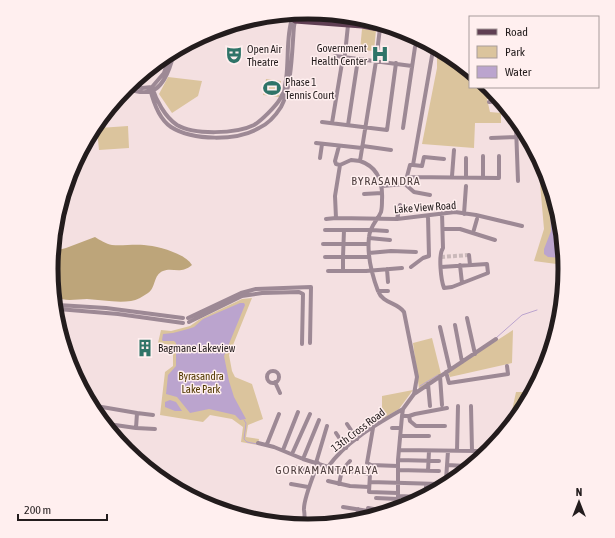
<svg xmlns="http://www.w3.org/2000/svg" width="615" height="538" viewBox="0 0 615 538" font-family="'Asap Condensed',sans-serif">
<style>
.green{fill:#dbc49d}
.forest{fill:#bda57a}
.water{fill:#bba4ce}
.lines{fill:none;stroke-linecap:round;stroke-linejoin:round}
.stream{stroke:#bba4ce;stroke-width:1}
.minor-tunnel{stroke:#cab9ba;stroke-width:4;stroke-dasharray:4 2;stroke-linecap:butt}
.minor{stroke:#9d8995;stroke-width:4}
.major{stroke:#5f3f53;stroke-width:5}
.labels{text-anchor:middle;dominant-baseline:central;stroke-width:3;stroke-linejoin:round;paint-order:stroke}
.poi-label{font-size:11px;fill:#231c1d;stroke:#ffefef;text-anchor:start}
.street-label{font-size:11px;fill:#231c1d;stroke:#ffefef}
.park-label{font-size:11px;fill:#513800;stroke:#ffefef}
.neighbourhood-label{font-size:12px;letter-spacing:1px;fill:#504141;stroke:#ffefef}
.rim{fill:none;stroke:#231c1d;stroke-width:5}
</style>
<rect width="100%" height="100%" fill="#f4e0e1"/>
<path class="green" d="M362 29 376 30 374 51 360 50Z
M437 53 470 74V87H489L497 98 487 99 490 112 501 113V123H475L474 148 422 144 437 68Z
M168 77 202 81 198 96 172 113 159 94Z
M266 79 281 81 279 97 263 95Z
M128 126 129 148 99 150 97 130 99 128Z
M540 163 545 171 564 265 534 261 544 229 539 172Z
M252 298 229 355 232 371 235 377 252 384 263 419 248 425 246 437 259 439 258 445 241 442 243 427 232 419 210 415 203 422 160 415 165 372 173 366V345L158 343 161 330 171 331 190 326 200 319 242 299Z
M513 330 512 363 450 377 448 372Z
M432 338 441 374 419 389 413 343Z
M413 390 399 409 382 419V396Z
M516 392H529L510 420Z"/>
<path class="forest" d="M95 237C100 240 106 244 112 245 122 246 133 244 144 245 157 246 185 253 192 265 180 275 173 267 163 271 153 275 156 288 148 293 142 297 137 300 131 301 117 303 101 300 87 299 77 299 65 302 56 297L51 269 54 251 66 248Z"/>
<path class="water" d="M549 190 562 258 548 257 544 254V249L551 231Z
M240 303H244L245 305 224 356 229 381 234 397 246 419 240 420 235 415 209 409 190 413 177 397 166 394 168 375 176 366V343L174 341H163L162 340 163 334 173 333 188 329 194 327 203 319Z
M170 400 176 402 182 411H175L165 407V402Z"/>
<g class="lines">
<path class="stream" d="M496 338 522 315 537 310
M420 386 438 375
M244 420 246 423 244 439 247 442 257 444"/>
<path class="minor-tunnel" d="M441 257 469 255"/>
<path class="minor" d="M380 28 376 61 360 161C378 167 383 182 382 200 382 204 382 208 381 212 377 221 370 226 369 237 367 254 372 275 378 291 383 304 397 302 404 312L417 377 414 394 403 409 402 416 398 460V508
M345 54 348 25
M335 56 343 57
M129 85 142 88 152 87 164 73 169 58
M152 87C156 100 165 117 177 125 194 135 236 134 254 125 261 121 276 106 280 99 292 78 284 42 292 19
M150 88C153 101 159 119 171 127 193 141 237 141 259 128 268 124 276 115 281 107 292 87 292 49 294 26L295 21
M124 90C132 89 138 93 146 92 162 92 170 69 173 56
M489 102 499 101
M322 122 387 130 396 63
M332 123 343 57 412 66
M348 125 358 59
M516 127 518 181
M403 128 415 47
M491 138 516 137
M316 143 362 148
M339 146 335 161 336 164 340 165 335 196 336 218 397 219 455 212 476 215 522 226
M363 146 391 150
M320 158 322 144
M340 165 351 160 360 161
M413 165 422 166 424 157 444 159
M452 176 454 150
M408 177 499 178V156
M466 177V158
M483 177V156
M405 184 414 192 430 195
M382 186 405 184 410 165H413L433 50
M364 194 382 193
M464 214 466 186
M326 219 336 218
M397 219 400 205
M443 229H460L495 240
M325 230H372L387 231
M344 230 343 257H369
M473 233 477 219
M369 238 390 240
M323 244H368
M369 253 391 251 416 252
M469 255 470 265
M325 257H343V271
M460 265 462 283
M411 267 423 258 429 256 428 216
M441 267 487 264 488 273 452 287 444 288C441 280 438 255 443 248L442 213
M387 269 388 282
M328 271H366L402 268
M378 291H388
M58 305 106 308 183 318
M58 309 118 314 183 323
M188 318 241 293 256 289 311 287 310 343
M467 318 475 354
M189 322 242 296 262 293 299 292 303 294 302 344
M455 325 462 362
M440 327 450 370
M267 377a6 6 0 1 1 12 0a6 6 0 1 1-12 0Z
M446 372 449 383 508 374 507 366
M440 376 442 405
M275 382 280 393
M428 384 430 406
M414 394 496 339
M96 406 137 413 136 428
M471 406 472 451
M137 413 153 415
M402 416H409L415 414 447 408
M409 416 410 421 416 426H445
M108 424 136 428 155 429
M347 424 357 439
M392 428H401
M336 433 346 448
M400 436H429
M258 443 274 447 303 459 328 467C346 441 377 424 403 409
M267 444 279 414
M283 450 298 412
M399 450 478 451
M457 451 458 406
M292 454 310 414
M303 459 319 420
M398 460 439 461
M316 463 327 426
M371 465 367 463 373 428
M447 465 466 466
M295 467 314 472
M328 467 342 470 370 474 371 465 398 466
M398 470 439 471
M428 471 429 451
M370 474 369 492 398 493
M446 480 448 451
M328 481 350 486 369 487
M370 482 439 484
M291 484 308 487
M339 484 342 470 350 461
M426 493V484
M399 496 420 497
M376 498 398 499
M343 507 368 511
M367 514 368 508 385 511
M357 516 358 509
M304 525C305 518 305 516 304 510 303 500 314 474 318 463"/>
<path class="major" d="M292 15V19L295 21 362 26 410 35"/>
</g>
<defs>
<g id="hospital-bare" transform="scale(1.38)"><path d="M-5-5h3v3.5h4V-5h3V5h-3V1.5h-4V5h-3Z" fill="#2f7468" stroke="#ffefef" stroke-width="2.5" paint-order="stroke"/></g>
<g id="theatre-bare" transform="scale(1.38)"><path d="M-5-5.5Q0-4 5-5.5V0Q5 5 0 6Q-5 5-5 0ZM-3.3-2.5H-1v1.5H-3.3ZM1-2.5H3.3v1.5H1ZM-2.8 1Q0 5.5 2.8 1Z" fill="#2f7468" stroke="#ffefef" stroke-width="2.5" paint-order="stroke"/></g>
<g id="stadium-bare" transform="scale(1.38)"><path d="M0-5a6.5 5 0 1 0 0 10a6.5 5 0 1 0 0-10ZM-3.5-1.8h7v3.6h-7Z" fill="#2f7468" stroke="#ffefef" stroke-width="2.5" paint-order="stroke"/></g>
<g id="building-bare" transform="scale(1.38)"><path d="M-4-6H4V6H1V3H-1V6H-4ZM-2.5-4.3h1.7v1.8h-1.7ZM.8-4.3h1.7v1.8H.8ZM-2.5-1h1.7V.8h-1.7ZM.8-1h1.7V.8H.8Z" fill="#2f7468" stroke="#ffefef" stroke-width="2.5" paint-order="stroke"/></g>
</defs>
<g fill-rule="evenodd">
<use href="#hospital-bare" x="380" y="54"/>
<use href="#theatre-bare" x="234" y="55"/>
<use href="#stadium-bare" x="272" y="88"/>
<use href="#building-bare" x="145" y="348"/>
</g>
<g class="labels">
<g class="poi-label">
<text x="367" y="48" text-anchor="end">Government<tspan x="367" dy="13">Health Center</tspan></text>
<text x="247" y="49">Open Air<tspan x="247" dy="13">Theatre</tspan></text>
<text x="285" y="82">Phase 1<tspan x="285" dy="13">Tennis Court</tspan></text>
<text x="158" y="348">Bagmane Lakeview</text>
</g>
<g class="street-label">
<text transform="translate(425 207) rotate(-4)">Lake View Road</text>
<text transform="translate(358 430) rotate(-37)">13th Cross Road</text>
</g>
<g class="park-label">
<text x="201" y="376">Byrasandra<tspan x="201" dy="13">Lake Park</tspan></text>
</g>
<g class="neighbourhood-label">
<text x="386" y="181">BYRASANDRA</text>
<text x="327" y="470">GORKAMANTAPALYA</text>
</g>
</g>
<path d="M0 0H615V538H0ZM58 269a250 250 0 1 1 500 0a250 250 0 1 1-500 0Z" fill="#ffefef" fill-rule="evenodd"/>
<path class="rim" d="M58 269a250 250 0 1 1 500 0a250 250 0 1 1-500 0Z"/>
<rect x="469" y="16" width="130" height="72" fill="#ffefef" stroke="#a79b9b"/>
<rect x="477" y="29" width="20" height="6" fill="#5f3f53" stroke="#a79b9b"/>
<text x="505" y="36" font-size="12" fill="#231c1d">Road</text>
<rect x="477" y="46" width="20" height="12" fill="#dbc49d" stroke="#a79b9b"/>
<text x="505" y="56" font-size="12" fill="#231c1d">Park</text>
<rect x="477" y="66" width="20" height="12" fill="#bba4ce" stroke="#a79b9b"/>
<text x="505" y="76" font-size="12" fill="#231c1d">Water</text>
<g transform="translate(579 502)" stroke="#ffefef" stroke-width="3" paint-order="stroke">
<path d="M0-3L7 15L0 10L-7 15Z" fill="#231c1d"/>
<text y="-6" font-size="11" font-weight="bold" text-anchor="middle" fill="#231c1d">N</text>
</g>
<path d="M18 514v6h89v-6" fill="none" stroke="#231c1d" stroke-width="2"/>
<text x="24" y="514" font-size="12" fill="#231c1d" stroke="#ffefef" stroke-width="3" paint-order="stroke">200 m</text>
</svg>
